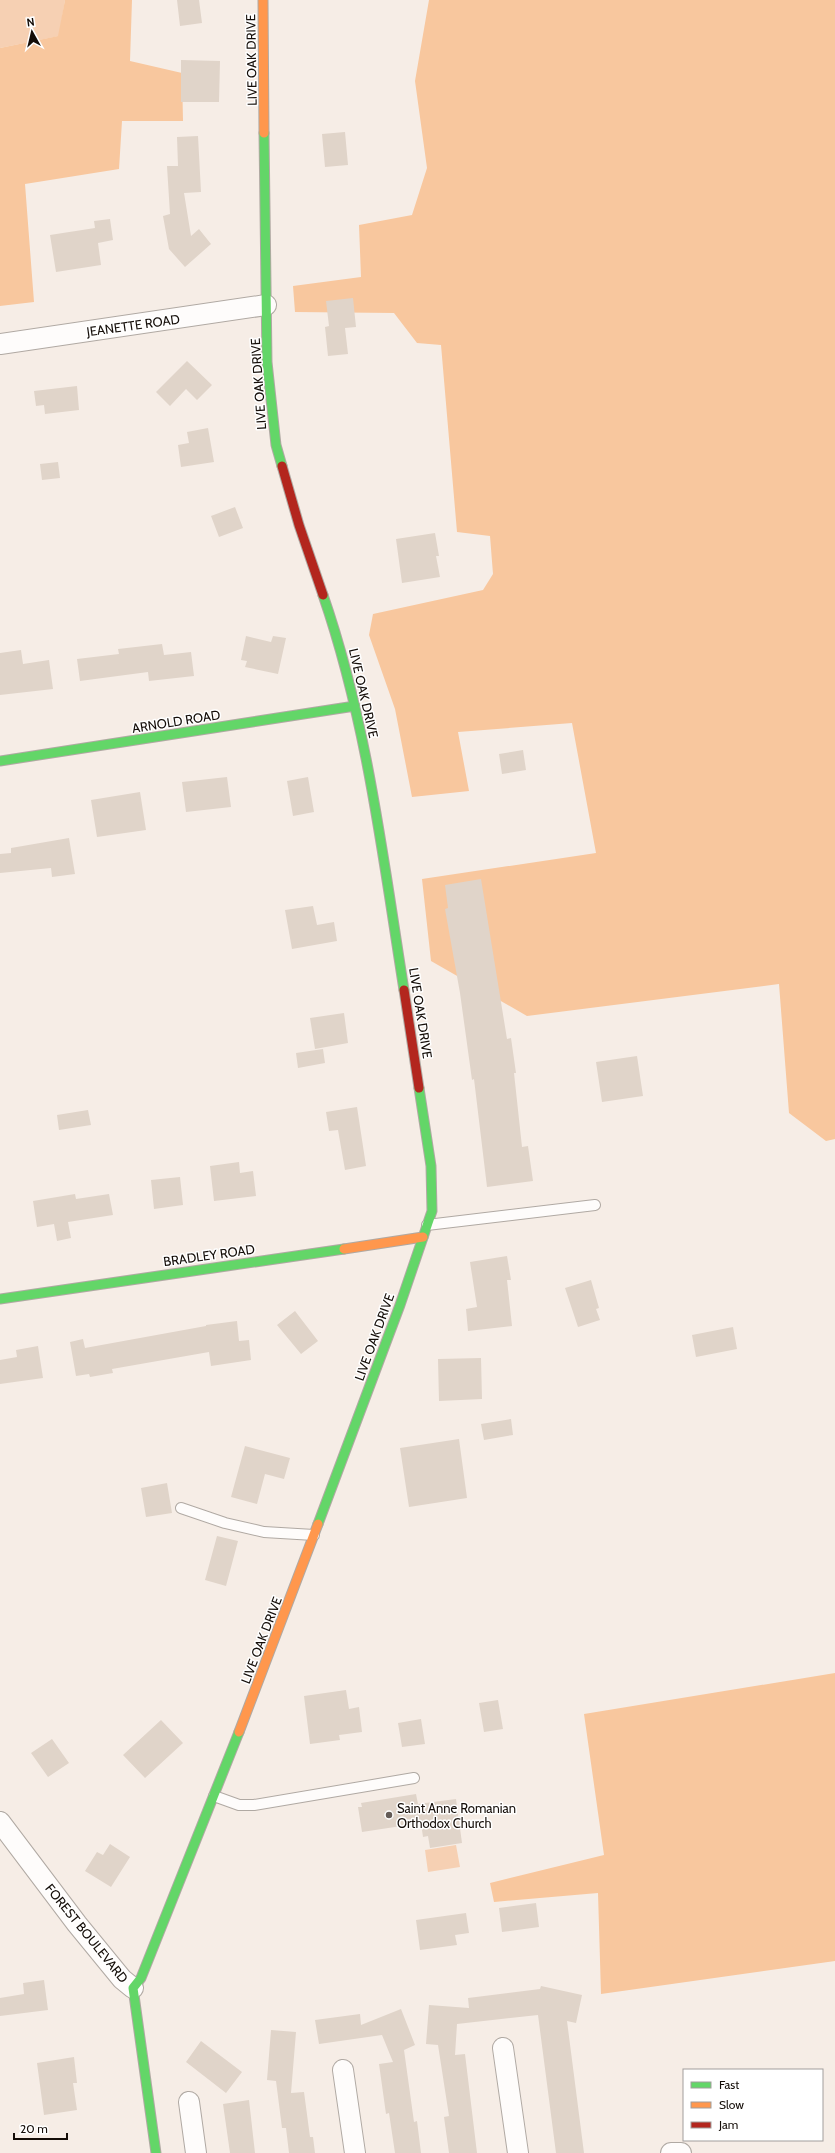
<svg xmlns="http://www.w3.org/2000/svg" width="835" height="2153" viewBox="0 0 835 2153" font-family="Cabin,sans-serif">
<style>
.green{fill:#f6d0b3}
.forest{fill:#f8c79e}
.building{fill:#e0d4c9}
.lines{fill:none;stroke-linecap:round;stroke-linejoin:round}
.lane-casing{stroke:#b0a9a3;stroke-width:12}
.street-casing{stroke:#b0a9a3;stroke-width:22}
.fast-casing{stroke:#b0a9a3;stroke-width:11}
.slow-casing{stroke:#b0a9a3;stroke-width:11}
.jam-casing{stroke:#b0a9a3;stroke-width:11}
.lane{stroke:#fefcfb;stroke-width:10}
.street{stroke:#fefcfb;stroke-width:20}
.fast{stroke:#63d668;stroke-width:9}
.slow{stroke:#ff974d;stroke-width:9}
.jam{stroke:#b3261e;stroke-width:9}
.poi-dot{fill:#635b56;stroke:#fff;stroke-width:1.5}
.labels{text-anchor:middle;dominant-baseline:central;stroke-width:3;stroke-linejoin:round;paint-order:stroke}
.street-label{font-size:13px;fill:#140d08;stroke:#fff}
.poi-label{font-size:13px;fill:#140d08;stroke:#fff;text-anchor:start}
</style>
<rect width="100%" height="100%" fill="#f6ede6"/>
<path class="green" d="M0 0H65L59 36 0 48Z
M456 1845 460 1867 428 1872 425 1850Z"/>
<path class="forest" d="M65 0H132L130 61 182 73 183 121H122L119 169 25 184 34 302 0 306V48L58 36Z
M429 0H835V1139L826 1141 789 1113 779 984 527 1016 431 961 422 879 596 853 572 723 458 732 469 791 412 797 395 709 369 635 373 614 483 590 493 574 490 536 457 532 441 345 417 343 394 313 295 312 293 286 361 277 359 225 412 215 427 168 415 81Z
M835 1673V1961L601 1994 598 1893 494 1902 490 1883 604 1855 584 1714Z"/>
<path class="building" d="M177 0H199L202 23 180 26Z
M181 60 220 61 219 102H181Z
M345 132 348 165 325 167 322 134Z
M198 136 201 192 184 193 191 236 199 229 211 244 185 267 169 249 163 216 170 214 167 166H178L177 137Z
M110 219 113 240 98 243 101 265 56 272 50 235 95 228 94 221Z
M353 298 356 327 345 328 348 354 328 356 325 327 329 326 326 301Z
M187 361 212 385 197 400 186 389 170 406 156 392Z
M77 386 79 410 45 414 44 405 36 406 34 391Z
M208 428 214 462 181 467 178 445 189 443 187 432Z
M58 462 60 478 42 480 40 464Z
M235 507 243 528 219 537 211 516Z
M435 533 439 556H436L440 577 402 583 396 539Z
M246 636 271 642 273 636 286 638 278 674 245 667 247 661 241 660Z
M162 644 164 655 191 652 194 676 149 681 148 672 80 681 77 659 119 654 118 649Z
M21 650 23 664 49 660 53 689 0 695V653Z
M523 750 526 770 502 774 499 754Z
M227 777 231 807 186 812 182 782Z
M308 777 314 812 293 816 287 781Z
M140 792 146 830 97 837 91 800Z
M69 838 75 874 52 877 51 868 0 873V854L11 853V848Z
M481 879 507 1039 511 1038 516 1073H514L522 1147 528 1146 533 1181 487 1187 474 1079 472 1080 460 993 445 909 448 908 445 885Z
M313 906 317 925 334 922 337 941 292 949 285 910Z
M344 1013 348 1043 315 1049 310 1018Z
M323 1049 325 1063 298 1068 296 1053Z
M637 1056 643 1096 602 1102 596 1062Z
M357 1107 366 1166 345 1170 338 1130 329 1131 326 1112Z
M88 1110 91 1125 59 1130 57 1115Z
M239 1162 240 1173 253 1171 256 1196 214 1201 210 1166Z
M180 1177 183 1205 154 1209 151 1180Z
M75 1194 76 1199 109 1194 113 1215 68 1222 71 1238 57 1241 54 1224 37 1227 33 1201Z
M507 1256 511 1280H507L512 1326 468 1331 466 1309 477 1307 470 1262Z
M591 1280 599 1308 596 1309 600 1320 578 1327 565 1288Z
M295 1311 318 1341 301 1354 277 1325Z
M237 1321 239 1341 249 1340 251 1360 211 1366 209 1352 112 1369 113 1373 90 1377 89 1374 76 1376 70 1342 83 1339 85 1348 206 1326V1325Z
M733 1327 737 1349 696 1357 692 1335Z
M38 1346 43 1378 0 1384V1360L17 1357 16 1350Z
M481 1358 482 1399 439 1401 438 1359Z
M511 1419 513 1435 484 1440 481 1424Z
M459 1439 467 1498 409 1507 400 1448Z
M245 1446 290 1458 284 1479 265 1474 257 1504 231 1497Z
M167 1483 172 1513 146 1517 141 1488Z
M217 1536 238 1541 226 1586 205 1580Z
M346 1690 349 1709 359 1707 362 1732 339 1735 340 1740 310 1744 304 1696Z
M498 1700 503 1729 484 1732 479 1703Z
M421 1719 425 1744 402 1747 398 1723Z
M161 1720 183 1743 145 1778 123 1755Z
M52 1739 69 1763 48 1777 31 1753Z
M416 1794 418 1804 456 1799 462 1843 430 1848 428 1836 423 1837 421 1823 362 1832 358 1807H362L361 1803Z
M110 1844 130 1857 111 1887 85 1871 97 1852 103 1855Z
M536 1903 539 1927 502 1932 499 1908Z
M466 1913 469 1933 455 1935 457 1945 420 1950 416 1920Z
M44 1980 48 2010 0 2016V1998L24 1994 23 1983Z
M541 1986 582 1995 576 2023 567 2021 584 2153H556L538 2015 457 2024 455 2055 465 2054 477 2153H449L444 2117 449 2116 438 2045 426 2044 429 2005 469 2008 468 1998 540 1989Z
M401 2009 415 2045 404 2050 414 2122 417 2121 421 2153H395L389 2113 386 2114 379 2064 393 2062 382 2035 319 2044 315 2020 360 2014 361 2025Z
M271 2030 296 2032 291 2093 304 2092 310 2137H313L315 2153H289L286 2128H282L276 2081 267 2080Z
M201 2041 242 2072 226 2093 186 2062Z
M74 2057 77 2083H73L77 2110 44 2115 37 2063Z
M249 2100 255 2153H230L223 2104Z"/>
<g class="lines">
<g class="lane-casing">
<path id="lane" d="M427 1225 595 1205
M181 1508 225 1523 264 1532 314 1535
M214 1796 239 1805H254L414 1778"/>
</g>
<g class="street-casing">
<path id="street" d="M0 344 266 305
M0 1822 77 1924 122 1979 133 1988
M503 2048 518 2153
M343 2070 355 2153
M189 2102 196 2153
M671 2153H681"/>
</g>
<g class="fast-casing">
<path id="fast" d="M264 133 267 362 276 445 282 466
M323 595C367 722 383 858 404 990
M0 761 355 706
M0 1299 344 1249
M318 1524 400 1305 432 1211 431 1166 419 1088
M156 2153 133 1988 141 1978 239 1732"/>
</g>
<g class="slow-casing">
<path id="slow" d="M263 0 264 133
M344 1249 423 1237
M239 1732 318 1524"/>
</g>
<g class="jam-casing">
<path id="jam" d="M282 466 299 525 323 595
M404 990 419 1088"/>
</g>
<use href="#lane" class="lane"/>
<use href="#street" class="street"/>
<use href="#fast" class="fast"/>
<use href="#slow" class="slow"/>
<use href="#jam" class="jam"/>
</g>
<circle class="poi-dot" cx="389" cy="1815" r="4"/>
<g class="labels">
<g class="street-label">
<text transform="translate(251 60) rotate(-91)">LIVE OAK DRIVE</text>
<text transform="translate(133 325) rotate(-8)">JEANETTE ROAD</text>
<text transform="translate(258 384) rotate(-94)">LIVE OAK DRIVE</text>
<text transform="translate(364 693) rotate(77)">LIVE OAK DRIVE</text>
<text transform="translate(176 721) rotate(-9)">ARNOLD ROAD</text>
<text transform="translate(421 1013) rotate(81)">LIVE OAK DRIVE</text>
<text transform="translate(209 1255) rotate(-8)">BRADLEY ROAD</text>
<text transform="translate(374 1337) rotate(-70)">LIVE OAK DRIVE</text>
<text transform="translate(261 1640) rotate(-69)">LIVE OAK DRIVE</text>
<text transform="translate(87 1933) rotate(51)">FOREST BOULEVARD</text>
</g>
<g class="poi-label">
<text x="397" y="1808">Saint Anne Romanian<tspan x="397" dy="15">Orthodox Church</tspan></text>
</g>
</g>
<rect x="683" y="2069" width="140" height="72" fill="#ffffff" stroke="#a19e9c"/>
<rect x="691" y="2082" width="20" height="6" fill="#63d668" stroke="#a19e9c"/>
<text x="719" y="2089" font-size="12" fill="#140d08">Fast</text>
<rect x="691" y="2102" width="20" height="6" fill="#ff974d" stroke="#a19e9c"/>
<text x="719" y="2109" font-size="12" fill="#140d08">Slow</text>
<rect x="691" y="2122" width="20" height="6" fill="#b3261e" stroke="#a19e9c"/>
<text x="719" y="2129" font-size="12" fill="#140d08">Jam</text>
<g transform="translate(32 32) rotate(352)" stroke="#ffffff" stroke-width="3" paint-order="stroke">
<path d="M0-3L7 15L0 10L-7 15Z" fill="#140d08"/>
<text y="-6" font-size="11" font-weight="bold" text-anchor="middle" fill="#140d08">N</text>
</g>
<path d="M14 2133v6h53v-6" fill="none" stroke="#140d08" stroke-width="2"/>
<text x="20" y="2133" font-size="12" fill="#140d08" stroke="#ffffff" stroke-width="3" paint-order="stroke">20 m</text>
</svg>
